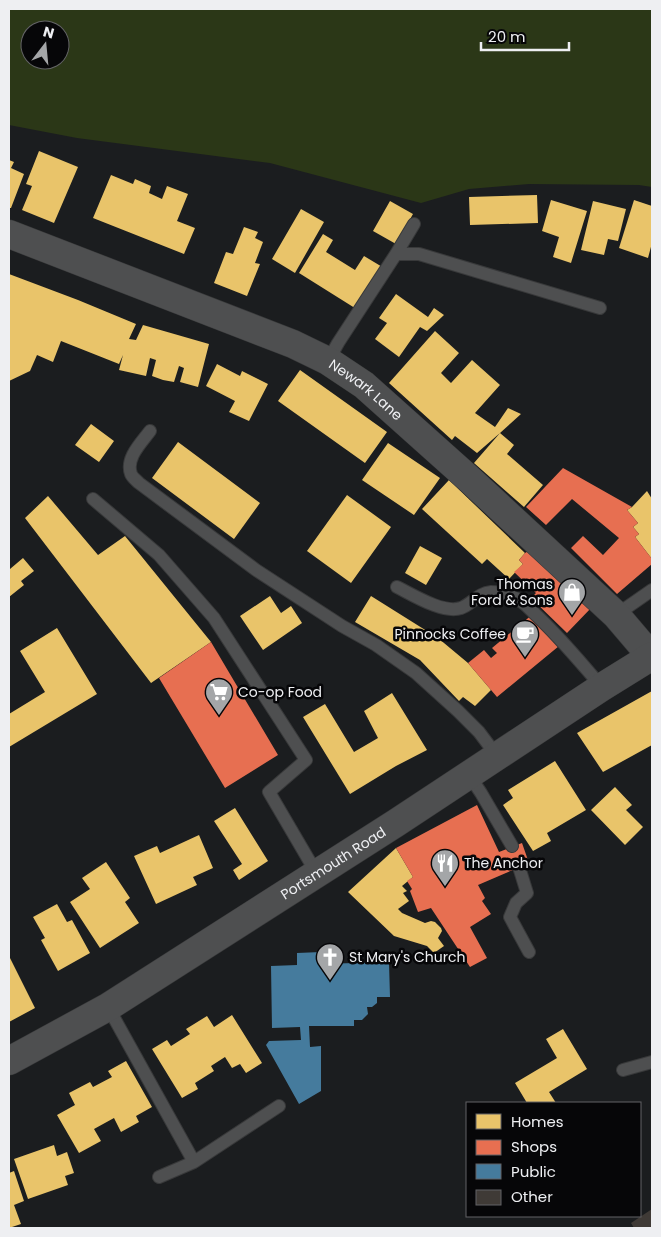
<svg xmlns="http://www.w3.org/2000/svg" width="661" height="1237" viewBox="0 0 661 1237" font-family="Poppins,sans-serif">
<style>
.green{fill:#2b3717;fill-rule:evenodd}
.homes{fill:#e9c46a}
.shops{fill:#e76f51}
.public{fill:#457b9d}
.building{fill:#3f3a36}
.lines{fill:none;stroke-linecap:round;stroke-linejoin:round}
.service-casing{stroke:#38393a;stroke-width:14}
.secondary-casing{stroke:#38393a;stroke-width:29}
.service{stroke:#4e4f50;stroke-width:12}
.secondary{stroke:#4e4f50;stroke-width:28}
.labels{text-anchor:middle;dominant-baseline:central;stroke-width:5;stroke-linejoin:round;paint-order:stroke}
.street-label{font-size:14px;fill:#eeeff2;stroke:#060608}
.poi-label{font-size:14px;fill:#eeeff2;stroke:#060608;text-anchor:start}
</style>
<rect width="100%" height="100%" fill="#1b1d1f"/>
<path class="green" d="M9 9H652V187L639 185 529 184 469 189 421 203 270 163 77 138 9 125ZM30 30H60V60H30Z"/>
<path class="homes" d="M39 151 78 167 54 223 22 210 32 186 26 184Z
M9 160 14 162 11 168 24 174 11 208H9Z
M111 175 133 184 135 179 151 186 149 193 162 199 167 186 188 194 177 221 195 228 184 254 93 218Z
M537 195 538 223 470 225 469 197Z
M551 200 587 211 571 263 553 257 559 237 542 231Z
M634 200 652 206V243L648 258 619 248Z
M390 201 413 214 396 244 373 231Z
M593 201 626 209 618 241 608 239 604 255 581 250Z
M301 209 324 222 295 273 272 259Z
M244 227 258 232 255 238 263 242 255 263 260 264 247 296 214 283 226 252 233 254Z
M323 234 333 240 326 252 355 270 364 256 384 268 358 310 299 273Z
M9 274 78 300 136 324 129 339 136 340 143 325 209 344 198 387 180 382 184 368 179 366 174 382 163 380 152 376 156 360 150 358 146 376 119 370 123 355 119 364 61 341 53 362 37 355 30 371 9 381V303L10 299 9 298Z
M396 294 428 317 434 308 444 315 427 331 420 327 399 357 375 339 387 323 379 318Z
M435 331 459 353 441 373 451 383 472 360 500 385 475 413 495 427 508 408 521 414 500 433 514 445 507 454 543 485 524 507 474 463 500 433 477 453 455 436 452 440 389 383Z
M217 364 240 376 242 371 268 384 249 421 229 412 235 401 206 386Z
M300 370 387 432 365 463 278 401Z
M91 424 114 441 99 462 75 445Z
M178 442 260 503 234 539 152 478Z
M388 443 440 478 414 515 362 480Z
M449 480 525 553 519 560 523 564 509 579 487 559 482 564 422 509Z
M647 491 652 499V559L635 537 639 534 633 527 638 523 627 510 632 507Z
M347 495 391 527 351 583 307 551Z
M48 496 98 555 125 536 211 642 151 683 25 518Z
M420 546 442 558 426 585 405 573Z
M23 558 34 571 21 581 24 585 9 597V567L10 569Z
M270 596 281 613 291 606 302 623 263 650 240 616Z
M371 596 438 638 468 663 491 690 475 706 463 697 459 701 420 660 355 622Z
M57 628 97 694 9 747V714L45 692 20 651Z
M652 691V745L603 772 577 733Z
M392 693 427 750 396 766 350 794 303 717 325 704 354 752 378 738 364 711Z
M555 761 586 810 547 833 551 841 533 851 503 805 513 798 508 790Z
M615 787 632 805 626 810 643 827 625 845 591 810Z
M235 808 268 861 239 880 233 870 242 864 214 821Z
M199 835 213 868 193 877 197 885 156 904 134 856 157 846 160 853Z
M396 848 413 877 402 886 407 891 403 893 409 901 398 909 402 913 425 923 431 921 435 922 441 928 442 931 438 938 444 946 434 953 427 946 394 936 348 892Z
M106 862 130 898 125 902 139 923 100 948 70 902 90 889 82 878Z
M57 904 67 922 72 920 90 953 58 971 41 940 45 938 33 917Z
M9 956 35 1008 9 1022Z
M232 1015 262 1063 246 1073 240 1064 232 1068 225 1057 211 1066 214 1071 195 1083 198 1089 182 1098 152 1049 167 1040 171 1046 190 1034 186 1029 207 1016 214 1027Z
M563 1029 587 1069 549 1092 556 1103H527L515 1083 557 1058 546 1039Z
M126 1061 152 1107 136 1116 139 1122 121 1132 114 1118 94 1129 101 1141 79 1153 57 1115 75 1105 69 1093 90 1082 93 1087 112 1077 108 1071Z
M54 1145 57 1156 67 1152 74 1173 65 1176 68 1185 28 1199 14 1159Z
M14 1171 24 1201 14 1205 21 1224 9 1228V1173Z"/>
<path class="shops" d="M563 468 632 507 627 510 638 523 633 527 639 534 635 537 652 559V564L617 594 571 548 583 536 603 555 619 538 572 499 546 525 526 507Z
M532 549 592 607 567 633 531 598 536 593 514 572 523 564 519 560 525 553Z
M533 614 559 646 497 697 468 663 484 650 491 658 497 653 492 648Z
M211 642 278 755 225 788 159 678Z
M477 805 499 852 522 843 529 863 478 885 485 898 482 901 491 914 470 927 487 958 470 967 431 908 418 912 410 891 412 889 407 881 413 877 396 848Z"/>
<path class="public" d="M321 952V964L389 962 390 997H377V1003L372 1007H367L368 1014 362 1020H354V1026H309L310 1047 321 1046V1091L299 1104 266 1045 269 1041 301 1040 300 1027 272 1028 271 966 297 965V953Z"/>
<path class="building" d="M652 1209V1228H634L631 1223Z"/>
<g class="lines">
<g class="service-casing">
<path id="service" d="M396 254H419L600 308
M328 361 338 343 396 254 414 224
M150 431C142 442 125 458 131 474 132 477 136 480 139 483L256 570 342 626 376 645 416 673 458 711 479 732 497 756
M93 499 159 555 214 618 306 760 269 792 317 874
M397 587C413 595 443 614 461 608 472 604 478 593 491 592 498 592 507 593 513 597 522 600 528 607 534 613 559 636 580 662 602 687
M616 615 652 590
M469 775 481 793 512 846
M519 867 527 893 516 903 510 917 529 952
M108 1007 194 1162
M623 1070 652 1062
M159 1177 194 1162 279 1106"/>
</g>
<g class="secondary-casing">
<g id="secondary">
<path id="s1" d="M9 234 293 344 328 361 364 385 468 478 616 615 651 656"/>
<path id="s2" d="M9 1061 108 1007 396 823 602 687 652 656"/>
</g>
</g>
<use href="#service" class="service"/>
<use href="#secondary" class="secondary"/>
</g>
<defs>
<g id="shop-pin" transform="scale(1.4375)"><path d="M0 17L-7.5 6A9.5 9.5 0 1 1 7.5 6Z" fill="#a4a6a8" stroke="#060608"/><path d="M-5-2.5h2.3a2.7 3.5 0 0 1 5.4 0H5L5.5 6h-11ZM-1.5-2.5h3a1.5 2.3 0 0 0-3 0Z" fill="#fff"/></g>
<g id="cafe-pin" transform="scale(1.4375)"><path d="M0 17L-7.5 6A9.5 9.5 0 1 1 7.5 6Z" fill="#a4a6a8" stroke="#060608"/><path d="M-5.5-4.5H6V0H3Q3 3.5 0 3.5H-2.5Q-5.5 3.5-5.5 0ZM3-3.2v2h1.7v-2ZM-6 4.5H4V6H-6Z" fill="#fff"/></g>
<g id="supermarket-pin" transform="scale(1.4375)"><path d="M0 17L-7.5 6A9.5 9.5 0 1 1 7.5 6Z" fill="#a4a6a8" stroke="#060608"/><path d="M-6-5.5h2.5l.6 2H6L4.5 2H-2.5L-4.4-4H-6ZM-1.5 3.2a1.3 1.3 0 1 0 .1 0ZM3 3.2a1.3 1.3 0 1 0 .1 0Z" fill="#fff"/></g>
<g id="restaurant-pin" transform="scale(1.4375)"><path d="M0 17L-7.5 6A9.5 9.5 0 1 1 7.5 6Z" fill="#a4a6a8" stroke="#060608"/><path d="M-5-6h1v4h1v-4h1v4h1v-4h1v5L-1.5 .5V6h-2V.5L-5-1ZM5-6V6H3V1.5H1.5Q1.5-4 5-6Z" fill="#fff"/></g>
<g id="church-pin" transform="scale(1.4375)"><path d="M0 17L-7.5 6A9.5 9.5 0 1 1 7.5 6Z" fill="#a4a6a8" stroke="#060608"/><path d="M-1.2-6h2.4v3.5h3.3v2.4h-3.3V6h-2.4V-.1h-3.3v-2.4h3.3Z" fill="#fff"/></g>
</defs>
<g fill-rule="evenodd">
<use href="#shop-pin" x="572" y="592"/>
<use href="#cafe-pin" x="525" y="634"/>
<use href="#supermarket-pin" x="219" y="692"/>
<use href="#restaurant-pin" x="445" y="863"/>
<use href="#church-pin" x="330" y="957"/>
</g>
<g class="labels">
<g class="street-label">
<text stroke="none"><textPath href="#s1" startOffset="391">Newark Lane</textPath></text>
<text stroke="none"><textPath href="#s2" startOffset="380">Portsmouth Road</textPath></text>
</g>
<g class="poi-label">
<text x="553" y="584" text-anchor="end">Thomas<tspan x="553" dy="16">Ford &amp; Sons</tspan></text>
<text x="506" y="634" text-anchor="end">Pinnocks Coffee</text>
<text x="238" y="692">Co-op Food</text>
<text x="464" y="863">The Anchor</text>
<text x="349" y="957">St Mary's Church</text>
</g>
</g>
<rect width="661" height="1237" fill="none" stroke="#eeeff2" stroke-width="20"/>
<rect x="466" y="1102" width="175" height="115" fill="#060608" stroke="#636366"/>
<rect x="476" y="1114" width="25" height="15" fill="#e9c46a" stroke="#636366"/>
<text x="511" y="1127" font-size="15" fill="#eeeff2">Homes</text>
<rect x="476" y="1140" width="25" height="15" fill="#e76f51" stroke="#636366"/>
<text x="511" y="1152" font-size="15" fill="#eeeff2">Shops</text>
<rect x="476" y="1164" width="25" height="15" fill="#457b9d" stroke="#636366"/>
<text x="511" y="1177" font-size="15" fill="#eeeff2">Public</text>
<rect x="476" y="1190" width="25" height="15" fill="#3f3a36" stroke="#636366"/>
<text x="511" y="1202" font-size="15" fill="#eeeff2">Other</text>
<g transform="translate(45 45) rotate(16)"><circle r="24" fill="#060608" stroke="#636366"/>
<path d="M0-4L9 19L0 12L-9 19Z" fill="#a4a6a8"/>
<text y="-8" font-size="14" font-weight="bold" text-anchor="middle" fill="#eeeff2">N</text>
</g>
<path d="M481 42v8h88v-8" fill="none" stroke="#eeeff2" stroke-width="2.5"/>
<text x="488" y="42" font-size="15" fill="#eeeff2" stroke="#060608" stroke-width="4" paint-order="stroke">20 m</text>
</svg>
